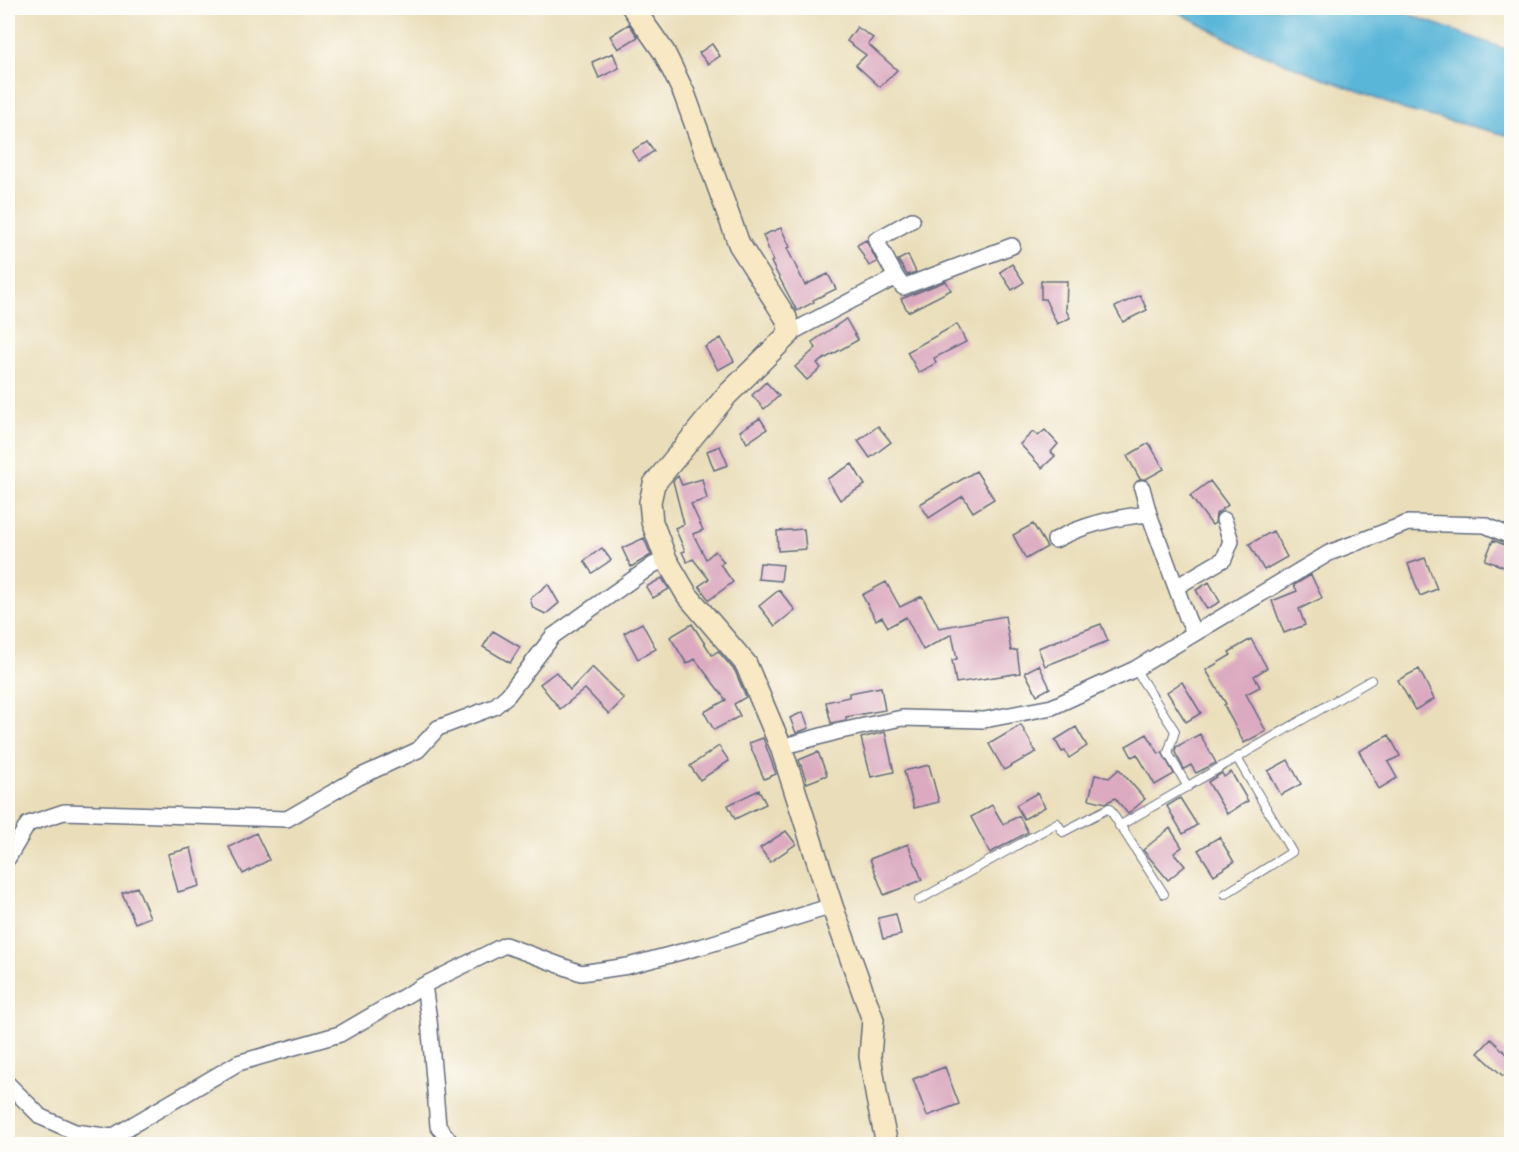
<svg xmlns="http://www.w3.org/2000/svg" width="1519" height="1152" viewBox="0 0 1519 1152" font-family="Vollkorn,serif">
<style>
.water{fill:#5ab6d8;stroke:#3a729b;stroke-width:1.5}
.building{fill:#dbaac0}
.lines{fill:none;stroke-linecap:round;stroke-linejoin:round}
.lane-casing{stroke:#636c7e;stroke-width:10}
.street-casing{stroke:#636c7e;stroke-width:18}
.secondary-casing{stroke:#636c7e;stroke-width:24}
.lane{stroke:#fff;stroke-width:8}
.street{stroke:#fff;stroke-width:15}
.secondary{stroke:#f8e8c3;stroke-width:21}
</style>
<rect width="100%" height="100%" fill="#fdfcf7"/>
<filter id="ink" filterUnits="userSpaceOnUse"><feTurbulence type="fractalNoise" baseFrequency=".0167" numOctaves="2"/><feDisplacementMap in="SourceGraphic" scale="12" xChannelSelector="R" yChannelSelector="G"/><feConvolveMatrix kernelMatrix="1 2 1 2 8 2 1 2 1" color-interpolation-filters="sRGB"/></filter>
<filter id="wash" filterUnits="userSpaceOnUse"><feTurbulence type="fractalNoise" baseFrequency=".008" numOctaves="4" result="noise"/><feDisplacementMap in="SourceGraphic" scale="24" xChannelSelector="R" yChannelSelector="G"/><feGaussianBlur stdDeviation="1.35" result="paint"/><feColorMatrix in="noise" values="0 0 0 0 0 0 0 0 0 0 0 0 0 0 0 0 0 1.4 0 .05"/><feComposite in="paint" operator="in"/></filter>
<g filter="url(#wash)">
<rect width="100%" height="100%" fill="#eadeba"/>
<path class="water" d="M1171 8H1391L1511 51V136L1405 110 1239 45Z"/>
<g id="blocks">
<path class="building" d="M629 24 638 37 618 49 610 36Z
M857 27 873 38 868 44 897 70 880 87 856 65 866 55 847 41Z
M712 44 720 56 708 64 699 53Z
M613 53 619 68 599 78 592 62Z
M647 141 654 151 639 161 632 151Z
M781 228 790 247 787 248 805 285 828 274 836 289 813 300 814 302 797 311 771 262 773 261 763 235Z
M866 240 877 262 869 266 857 245Z
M908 255 916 272 907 275 898 260Z
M1012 264 1024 282 1012 290 1000 272Z
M946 281 951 290 908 312 901 299Z
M1041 281H1067L1066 310 1070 318 1057 324 1045 299H1041Z
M1140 295 1147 310 1123 322 1115 307Z
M846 319 858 340 817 363 821 368 807 380 795 367 816 348 812 342Z
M957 324 966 342 934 358 936 363 919 373 907 352Z
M721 338 734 361 718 370 705 347Z
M766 382 779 396 764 409 752 395Z
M760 418 767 429 747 443 740 431Z
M878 426 891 442 870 458 858 441Z
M1045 430 1058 444 1051 452 1055 456 1042 468 1020 444 1033 432 1038 436Z
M1149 443 1164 469 1146 479H1140L1127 456Z
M720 446 728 465 714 470 707 451Z
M852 464 865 485 840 500 827 479Z
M976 471 994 499 973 512 963 496 929 518 920 504Z
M678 476 682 485 702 479 707 499 691 504 703 530 693 534 706 559 715 551 724 562 720 564 733 582 709 600 699 586 709 579 693 559 687 562 682 552 685 551 675 528 684 524 673 481Z
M1210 481 1228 505 1216 514 1215 523 1212 525 1190 496Z
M1033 524 1047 547 1026 559 1013 535Z
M804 529 806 549 778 551 777 531Z
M1273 531 1287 557 1264 570 1249 544Z
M644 538 651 555 631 567 622 548Z
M1493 540 1512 548V570L1485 560Z
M602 548 611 560 592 573 584 561Z
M1425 558 1437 589 1420 596 1408 564Z
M760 563 783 565 781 581 758 579Z
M1311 575 1322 598 1299 609 1305 625 1284 633 1272 601 1297 591 1294 585Z
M662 578 669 589 653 598 646 587Z
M886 582 900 607 922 596 939 628 1005 616 1011 651 1017 650 1020 673 956 683 952 660 957 659 952 634 923 650 906 617 888 627 882 617 876 620 862 595Z
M1209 582 1220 602 1207 609 1196 590Z
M548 584 559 603 546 614 533 608 530 599Z
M779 590 795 610 775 626 759 606Z
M642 623 656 649 638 659 624 633Z
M692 624 712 655 718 651 735 671 746 697 734 704 740 716 714 730 704 712 726 700 695 659 687 664 670 637Z
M1101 624 1108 641 1045 666 1038 648Z
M493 631 520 647 510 663 483 647Z
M1251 639 1267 668 1254 676 1260 687 1246 694 1266 731 1244 743 1224 705 1226 704 1206 670 1231 655 1229 652Z
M1039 665 1050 688 1037 695 1025 672Z
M592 667 624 699 609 714 585 689 560 709 540 684 556 672 570 690Z
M1419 669 1434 699 1415 710 1398 680Z
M1182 682 1201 713 1186 722 1167 692Z
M881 687 885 710 846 717V720L831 723 826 702 849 697V693Z
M803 712 809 728 796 733 790 718Z
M1021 725 1036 752 1004 770 989 744Z
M1076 727 1087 746 1069 758 1065 751 1062 752 1055 740Z
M885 732 894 772 871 777 861 738Z
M1147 734 1159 754 1162 752 1174 774 1155 785 1137 754 1132 757 1126 746Z
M1200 734 1216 763 1196 773 1191 765 1184 769 1175 752 1176 747Z
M1389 735 1400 756 1388 762 1397 778 1379 789 1359 751Z
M763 738 776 774 764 779 749 743Z
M719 746 729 761 700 780 690 766Z
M818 752 827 775 807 783 799 760Z
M1288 760 1301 784 1281 795 1268 771Z
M929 765 939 802 914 808 904 771Z
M1119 769 1145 799 1128 814 1115 798 1106 803 1089 799 1095 775 1109 778Z
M1231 772 1248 801 1227 814 1208 782 1222 773 1224 777Z
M759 790 766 804 735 819 728 805Z
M1037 793 1045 807 1024 819 1016 805Z
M1180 798 1197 825 1183 834 1167 806Z
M992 805 1003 824 1019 816 1028 832 990 853 971 817Z
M1170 828 1182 847 1174 853 1185 866 1168 880 1143 850Z
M786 831 796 844 770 862 760 848Z
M256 833 269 860 243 874 229 847Z
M1219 837 1234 862 1214 875 1198 850Z
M908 844 922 880 884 895 870 859Z
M191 848 200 886 178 892 168 854Z
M137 887 150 917 135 923 122 893Z
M896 914 901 935 883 939 878 918Z
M1491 1039 1512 1059V1067L1503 1076 1478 1053Z
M945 1067 959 1104 927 1116 913 1079Z"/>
</g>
</g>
<g filter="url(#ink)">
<use href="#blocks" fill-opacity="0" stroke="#636c7e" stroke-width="1.5"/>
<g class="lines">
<g class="lane-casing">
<path id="lane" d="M1135 669 1175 731 1168 753 1188 787
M1119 826 1371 680
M1225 894 1292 852 1237 758
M919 900 1057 823 1063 832 1109 808 1164 894"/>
</g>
<g class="street-casing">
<path id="street" d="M896 277 903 287 1012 246
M790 333 896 277 876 240 912 220
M1142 488 1149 514 1188 620 1194 632
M1055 540C1085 524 1116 517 1149 514
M1176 587 1224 559 1231 541 1224 520
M781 747 836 732 902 718 984 720 1052 707 1135 669 1329 553 1408 523 1485 525 1512 537
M8 858 28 824 64 812 287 819 359 777 418 750 438 728 494 707 508 695 553 636 653 565 666 559
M424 985 429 1020 438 1126 452 1144
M8 1084 41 1117 75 1132 112 1137 238 1063 340 1034 424 985 505 945 581 973 628 966 707 945 832 906"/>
</g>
<g class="secondary-casing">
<path id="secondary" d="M633 8 664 52 684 93 739 244 786 318 790 333 726 396 654 484 650 502 652 522 666 559 687 595 746 664 781 747 832 906 873 1020 870 1056 877 1099 887 1144"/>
</g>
<use href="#lane" class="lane"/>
<use href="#street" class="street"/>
<use href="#secondary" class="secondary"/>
</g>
</g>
<rect width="1519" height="1152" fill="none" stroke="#fdfcf7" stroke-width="30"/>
</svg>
